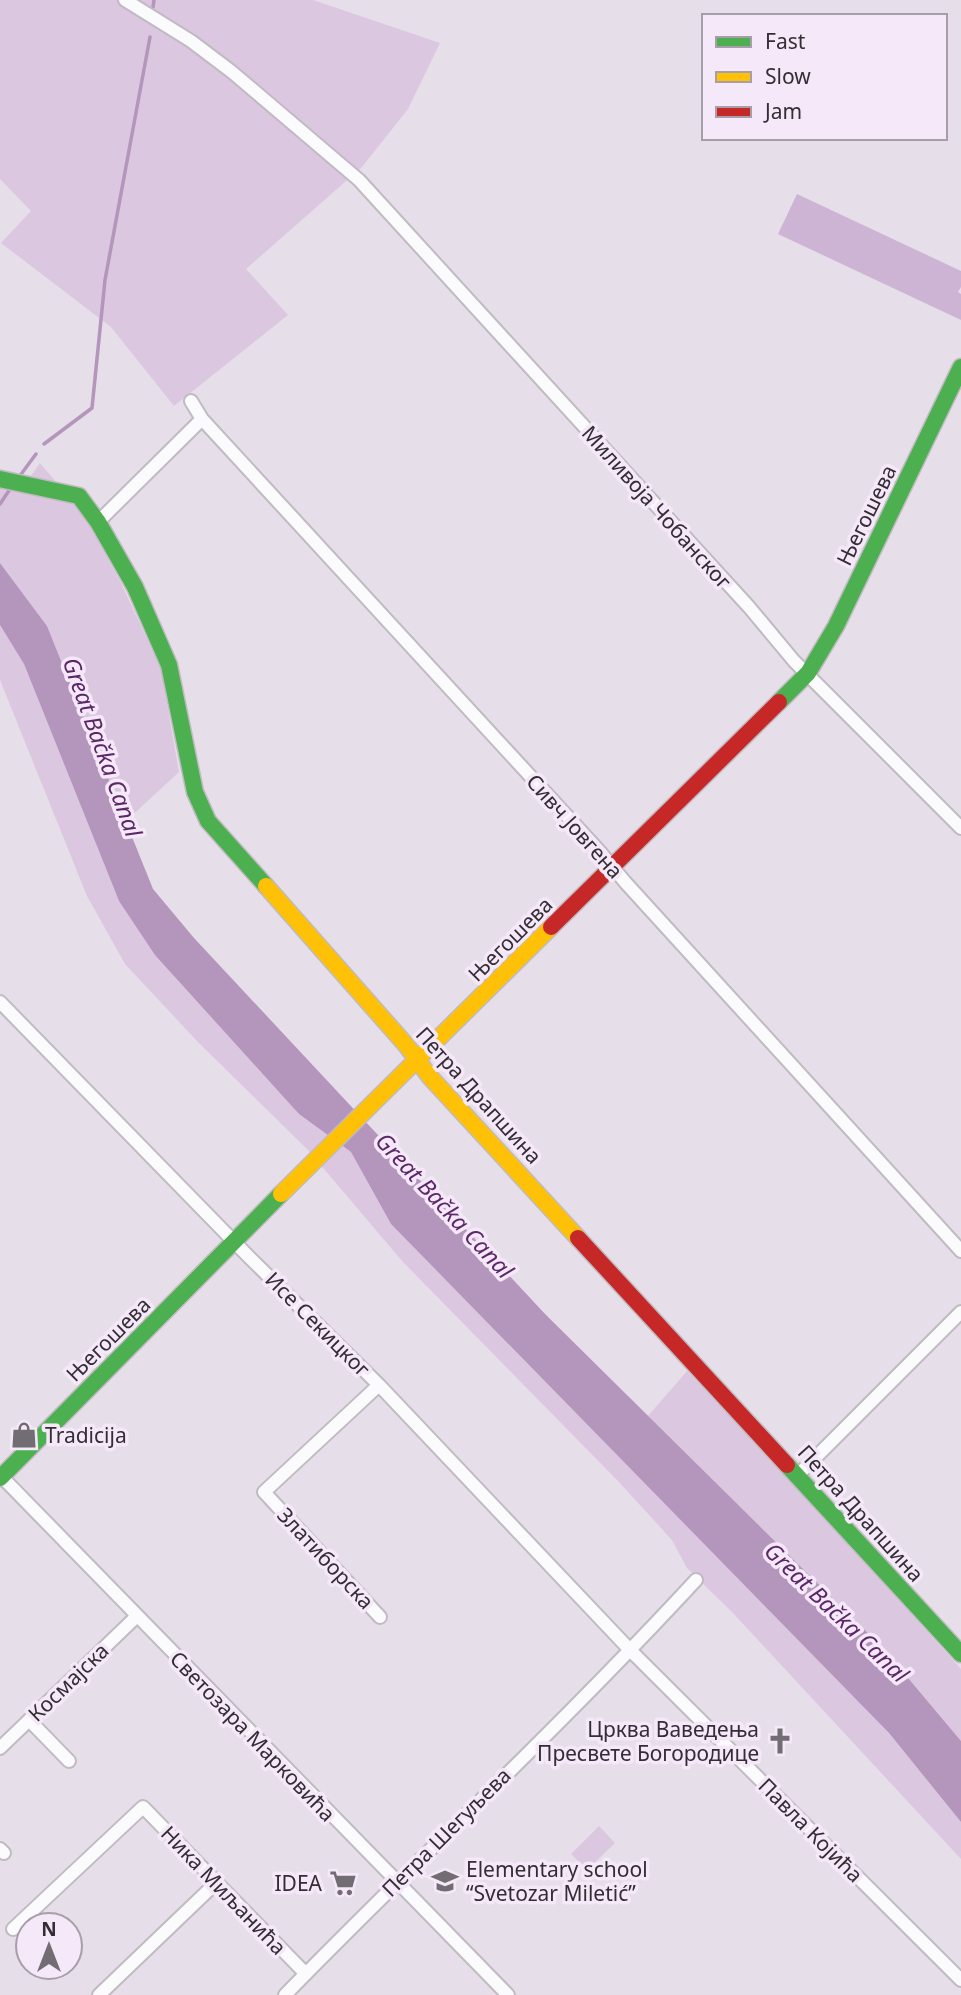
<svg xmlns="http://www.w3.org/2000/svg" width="961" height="1995" viewBox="0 0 961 1995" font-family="'Noto Sans',sans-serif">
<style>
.green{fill:#dcc7e1}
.forest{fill:#ceb4d4}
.water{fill:#b495bb}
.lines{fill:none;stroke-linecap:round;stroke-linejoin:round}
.stream{stroke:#b495bb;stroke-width:3.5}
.street-casing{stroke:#c0bbc2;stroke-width:16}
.fast-casing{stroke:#c0bbc2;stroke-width:19}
.slow-casing{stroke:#c0bbc2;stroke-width:19}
.jam-casing{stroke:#c0bbc2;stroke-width:19}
.street{stroke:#fbfafc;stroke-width:12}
.fast{stroke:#4caf50;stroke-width:16}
.slow{stroke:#ffc107;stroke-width:16}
.jam{stroke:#c62828;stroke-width:16}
.labels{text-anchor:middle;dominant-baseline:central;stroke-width:7;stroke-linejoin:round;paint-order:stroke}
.street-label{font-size:21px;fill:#332e34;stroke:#f5e8f8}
.poi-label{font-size:21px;fill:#332e34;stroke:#f5e8f8;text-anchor:start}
.water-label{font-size:23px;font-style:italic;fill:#5b2867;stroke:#f5e8f8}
</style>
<rect width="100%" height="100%" fill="#e6dee8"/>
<path class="green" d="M0 0H313L440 43 408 109 362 167 246 269 288 315 174 406 111 327 1 243 31 211 0 179Z
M40 463 83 514 121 583 161 669 179 772 126 821 47 626 0 563V469L31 476Z
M0 625 24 664 119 901 299 1114 351 1152 391 1224 889 1733 961 1822V1859L732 1612 687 1568 672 1540 618 1481 403 1262 307 1149 198 1042 125 964 87 896 0 680Z
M687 1371 766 1454 961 1669V1741L882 1647 648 1416Z
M599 1826 615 1843 587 1870 571 1854Z"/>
<path class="forest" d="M797 194 961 271V287L958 292 961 294V320L778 234Z"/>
<path class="water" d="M0 563 47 626 153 889 194 938 546 1315 882 1647 961 1741V1822L889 1733 391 1224 351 1152 299 1114 155 955 119 901 24 664 0 625Z"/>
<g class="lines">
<path class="stream" d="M153 7 154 0
M44 444 92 408 105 280 150 37
M19 477 36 454
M0 504 10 489"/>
<g class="street-casing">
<path id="street" d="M125 0 191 41 232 72 359 180 749 607 794 661 961 828
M191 401 202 419 601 853 625 882 961 1251
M98 522 202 419
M0 1002 249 1257 379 1385 631 1651 961 1980
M379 1385 264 1492 380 1617
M0 1475 508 1995
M798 1475 961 1312
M29 1720 69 1761
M0 1748 137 1616
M0 1849 4 1853
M13 1929 143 1807 306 1974
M99 1995 217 1882
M285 1995C421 1856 564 1723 696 1580"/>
</g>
<g class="fast-casing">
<path id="fast" d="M0 479 79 496 98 522 135 587 169 665 195 792 208 821 266 886
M779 702 808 673 836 626 961 367
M787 1465 961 1654
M0 1478 281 1194"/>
</g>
<g class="slow-casing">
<path id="slow" d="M266 886 406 1045 430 1077 578 1238
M281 1194 551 927"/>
</g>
<g class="jam-casing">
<path id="jam" d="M551 927 779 702
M578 1238 787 1465"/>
</g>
<use href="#street" class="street"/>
<use href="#fast" class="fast"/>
<use href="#slow" class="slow"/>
<use href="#jam" class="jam"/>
</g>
<defs>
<g id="shop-bare" transform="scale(2.1)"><path d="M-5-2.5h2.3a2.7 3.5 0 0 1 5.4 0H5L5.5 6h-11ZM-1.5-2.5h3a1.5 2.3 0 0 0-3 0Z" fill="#726c73" stroke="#f5e8f8" stroke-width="2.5" paint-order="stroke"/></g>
<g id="church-bare" transform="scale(2.1)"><path d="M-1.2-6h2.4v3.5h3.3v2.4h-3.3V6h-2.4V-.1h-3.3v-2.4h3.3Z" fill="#726c73" stroke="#f5e8f8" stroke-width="2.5" paint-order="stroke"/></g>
<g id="school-bare" transform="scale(2.1)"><path d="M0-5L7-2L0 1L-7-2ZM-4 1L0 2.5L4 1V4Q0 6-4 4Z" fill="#726c73" stroke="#f5e8f8" stroke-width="2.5" paint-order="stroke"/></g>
<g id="supermarket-bare" transform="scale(2.1)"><path d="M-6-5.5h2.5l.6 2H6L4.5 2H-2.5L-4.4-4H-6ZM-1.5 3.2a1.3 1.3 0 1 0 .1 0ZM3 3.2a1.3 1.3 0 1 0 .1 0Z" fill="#726c73" stroke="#f5e8f8" stroke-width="2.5" paint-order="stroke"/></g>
</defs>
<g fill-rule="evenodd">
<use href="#shop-bare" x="24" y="1435"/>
<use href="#church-bare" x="780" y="1741"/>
<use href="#school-bare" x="445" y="1881"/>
<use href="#supermarket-bare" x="343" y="1883"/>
</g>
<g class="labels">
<g class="street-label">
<text transform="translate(657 507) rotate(48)">Миливоја Чобанског</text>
<text transform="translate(866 515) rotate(-64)">Његошева</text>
<text transform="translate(575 826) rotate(48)">Сивч Јовгена</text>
<text transform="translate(510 939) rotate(-45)">Његошева</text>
<text transform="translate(479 1095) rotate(48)">Петра Драпшина</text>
<text transform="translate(318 1324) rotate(45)">Исе Секицког</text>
<text transform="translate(108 1339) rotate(-45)">Његошева</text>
<text transform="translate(861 1513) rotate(48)">Петра Драпшина</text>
<text transform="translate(326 1558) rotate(47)">Златиборска</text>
<text transform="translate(68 1682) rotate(-44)">Космајска</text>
<text transform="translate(253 1736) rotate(46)">Светозара Марковића</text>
<text transform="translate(811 1830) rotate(45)">Павла Којића</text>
<text transform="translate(446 1832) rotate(-45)">Петра Шегуљева</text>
<text transform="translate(224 1890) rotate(46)">Ника Миљанића</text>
</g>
<g class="poi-label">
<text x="45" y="1435">Tradicija</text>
<text x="759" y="1729" text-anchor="end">Црква Ваведења<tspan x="759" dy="24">Пресвете Богородице</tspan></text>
<text x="466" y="1869">Elementary school<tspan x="466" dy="24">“Svetozar Miletić”</tspan></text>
<text x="322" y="1883" text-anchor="end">IDEA</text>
</g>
<g class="water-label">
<text transform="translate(103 747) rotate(70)">Great Bačka Canal</text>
<text transform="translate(445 1205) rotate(47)">Great Bačka Canal</text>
<text transform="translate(837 1612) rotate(44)">Great Bačka Canal</text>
</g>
</g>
<rect x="702" y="14" width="245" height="126" fill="#f5e8f8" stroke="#a79eaa" stroke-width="2"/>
<rect x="716" y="37" width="35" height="10" fill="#4caf50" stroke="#a79eaa" stroke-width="2"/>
<text x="765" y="49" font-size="21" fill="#332e34">Fast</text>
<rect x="716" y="72" width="35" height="10" fill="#ffc107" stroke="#a79eaa" stroke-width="2"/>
<text x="765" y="84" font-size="21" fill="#332e34">Slow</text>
<rect x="716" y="107" width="35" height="10" fill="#c62828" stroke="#a79eaa" stroke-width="2"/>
<text x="765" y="119" font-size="21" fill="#332e34">Jam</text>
<g transform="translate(49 1946)"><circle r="33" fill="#f5e8f8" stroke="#a79eaa" stroke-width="2"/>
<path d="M0-5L12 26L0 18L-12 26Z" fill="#726c73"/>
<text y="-10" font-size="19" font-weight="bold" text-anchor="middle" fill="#332e34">N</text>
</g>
</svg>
